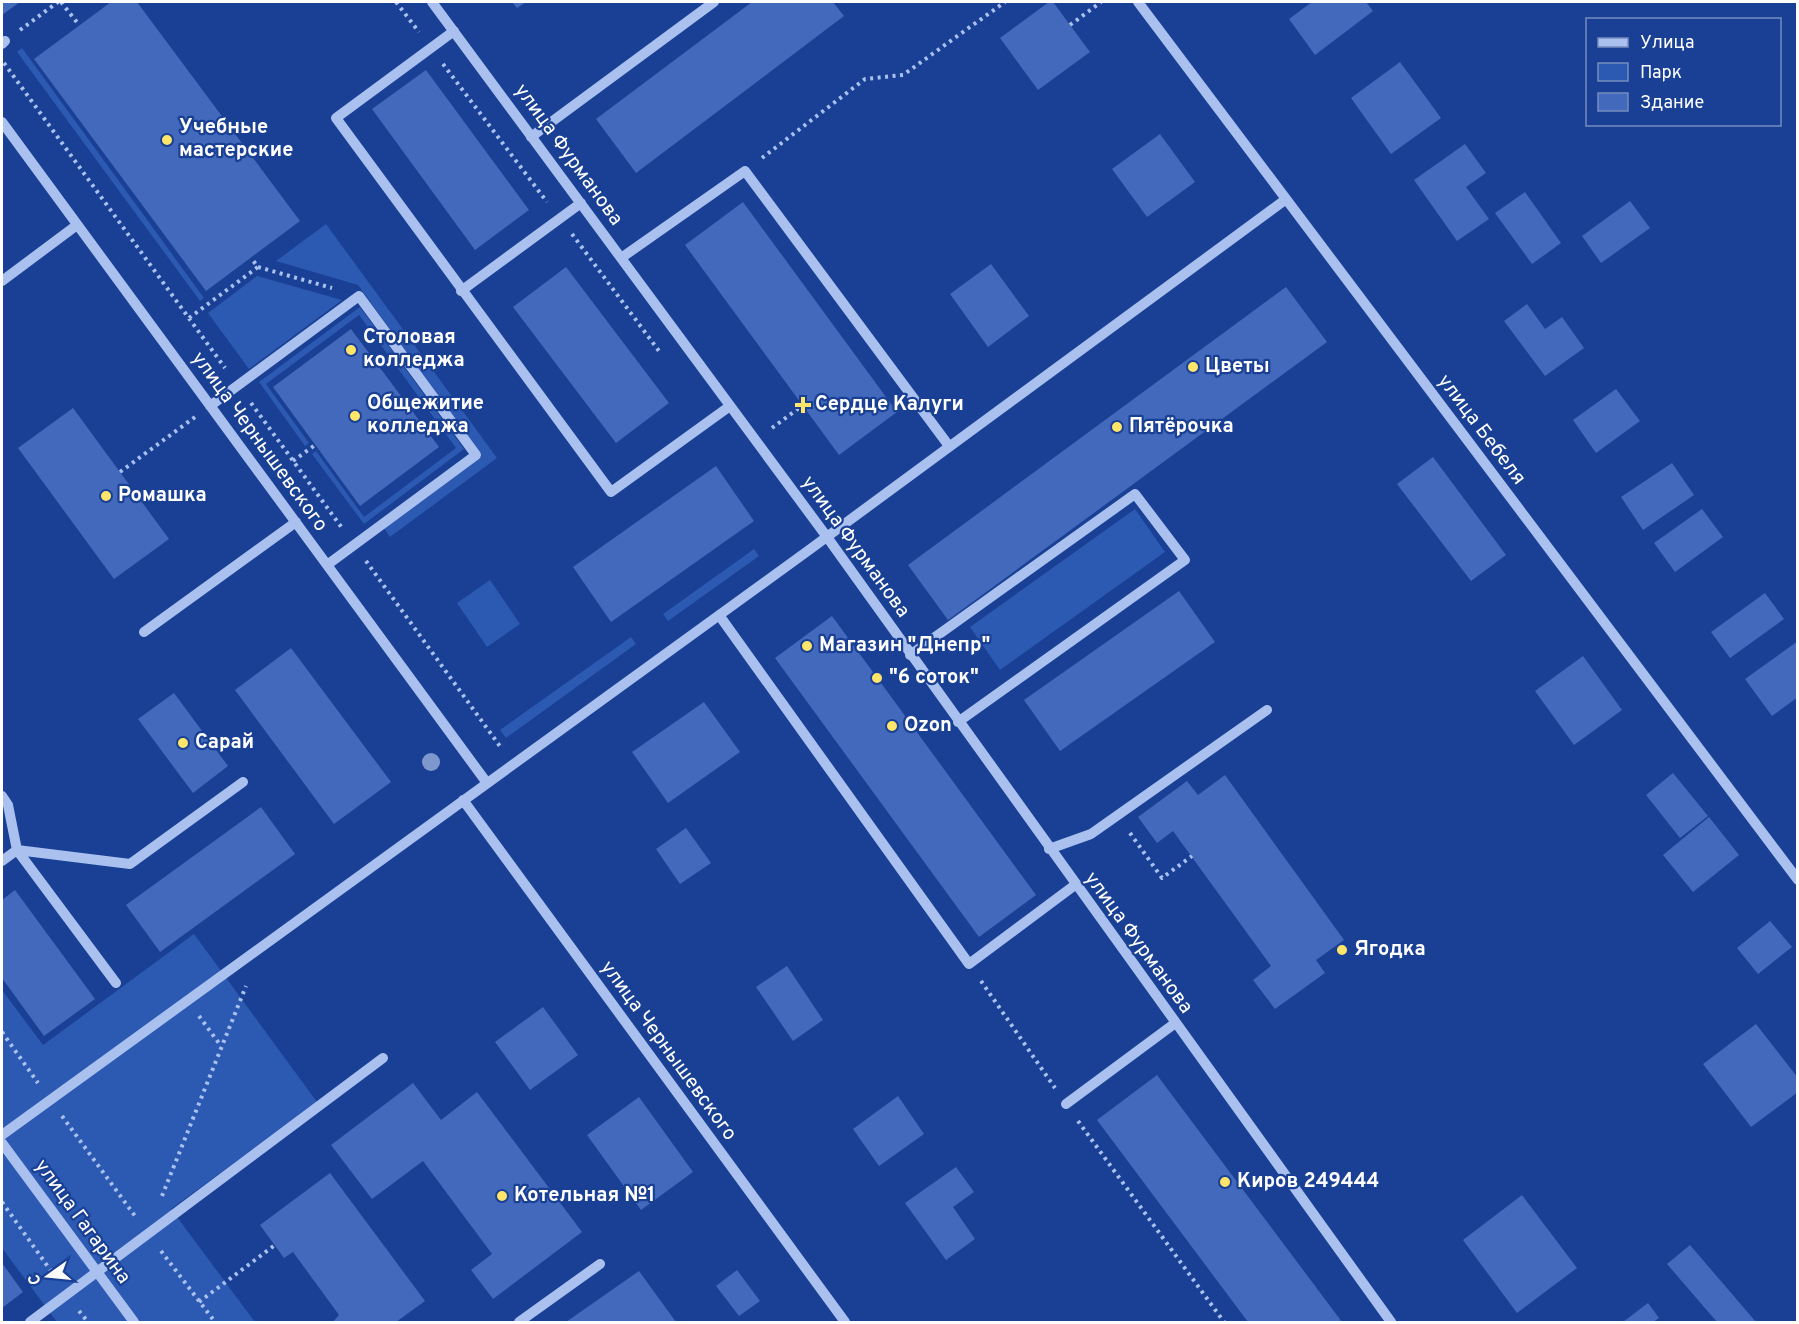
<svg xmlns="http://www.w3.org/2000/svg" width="1799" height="1324" viewBox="0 0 1799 1324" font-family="Overpass,sans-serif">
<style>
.green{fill:#2c59b2}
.building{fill:#4269bb}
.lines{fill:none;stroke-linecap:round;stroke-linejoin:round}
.path{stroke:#aac1f0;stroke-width:4;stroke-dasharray:3 4.5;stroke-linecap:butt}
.minor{stroke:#aac1f0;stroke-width:10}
.tree{fill:#7e97cd}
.poi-dot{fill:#ffe569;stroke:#194094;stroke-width:2}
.labels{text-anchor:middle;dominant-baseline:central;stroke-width:4.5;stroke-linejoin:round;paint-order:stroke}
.poi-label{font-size:20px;font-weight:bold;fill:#fff;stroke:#194094;text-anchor:start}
.street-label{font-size:20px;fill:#fff;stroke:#194094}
</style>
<rect width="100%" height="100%" fill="#194094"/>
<path class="green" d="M22 48 204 298 200 301 17 52Z
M326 224 497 458 390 537 384 528 482 456 358 285 276 261Z
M257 276 342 300 249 369 208 313Z
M360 307 464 449 364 524 312 454 316 451 364 517 456 448 359 315 266 384 309 443 305 446 259 382Z
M1135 509 1165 552 1000 670 970 627Z
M754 549 759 556 668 621 663 614Z
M490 580 520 624 487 647 457 603Z
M631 637 636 644 506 738 500 730Z
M194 934 317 1102 171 1209 255 1322H57L2 1248V990L43 1045Z"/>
<path class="building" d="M2 2H20L2 15Z
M111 2H137L300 221 206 291 34 59Z
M512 2H526L517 8Z
M752 2H833L844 16 636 173 596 119Z
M1049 2H1053L1090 52 1038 90 1000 38Z
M1312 2H1366L1373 11 1315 55 1289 19Z
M1400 62 1441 118 1391 154 1351 98Z
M426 70 529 210 475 250 372 109Z
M1160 134 1195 182 1147 217 1112 169Z
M1465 144 1486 173 1466 187 1489 219 1457 241 1414 180Z
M1525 192 1561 243 1532 264 1495 213Z
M1630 201 1650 228 1601 263 1582 236Z
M743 202 897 412 839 455 685 245Z
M991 264 1029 316 988 347 950 294Z
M566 267 669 403 616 443 513 307Z
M1286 287 1327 342 948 620 908 565Z
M1527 304 1545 329 1562 317 1584 348 1545 376 1504 321Z
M351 329 439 447 360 506 273 387Z
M1616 389 1640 421 1596 453 1573 420Z
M73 408 169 539 114 579 18 448Z
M1433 457 1506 555 1471 581 1397 484Z
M1672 463 1694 495 1643 530 1621 497Z
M716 466 754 521 611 622 573 567Z
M1702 509 1723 537 1675 572 1654 543Z
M1179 591 1215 642 1060 751 1024 700Z
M1765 593 1784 619 1730 658 1711 632Z
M832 616 1036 895 979 937 775 658Z
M1798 641V697L1772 716 1745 679Z
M291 648 391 782 334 824 235 690Z
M1583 656 1622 710 1574 745 1535 691Z
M174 693 228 766 193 793 138 719Z
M704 702 740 752 668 803 632 752Z
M1673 773 1708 816 1680 838 1646 795Z
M1225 775 1344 940 1316 960 1325 973 1275 1009 1253 980 1271 966 1173 831 1157 843 1138 817 1187 781 1198 795Z
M261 807 295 854 160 952 126 905Z
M1709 817 1739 855 1693 892 1663 855Z
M686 828 711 863 680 884 656 849Z
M15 890 95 999 44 1036 2 978V900Z
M1770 921 1792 947 1758 974 1737 948Z
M787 966 823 1020 793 1041 756 987Z
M543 1007 578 1055 530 1090 495 1042Z
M1756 1024 1798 1078V1092L1751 1127 1703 1064Z
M1157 1075 1342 1322H1248L1097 1120Z
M413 1083 441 1120 477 1092 582 1232 493 1299 471 1270 492 1254 423 1161 372 1199 331 1145Z
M898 1096 924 1134 879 1166 853 1129Z
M639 1097 693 1172 641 1210 587 1135Z
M956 1167 974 1192 953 1207 975 1239 946 1260 905 1203Z
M330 1173 425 1301 396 1322H333L339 1315 293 1252 284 1258 260 1225Z
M1522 1195 1577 1268 1517 1313 1463 1240Z
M1690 1245 1756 1322H1717L1667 1264Z
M2 1263 23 1292 2 1308Z
M737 1270 760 1301 739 1316 716 1286Z
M639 1271 676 1322H566Z
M1648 1303 1659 1318 1653 1322H1623Z"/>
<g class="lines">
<path class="path" d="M61 2 79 25
M396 2 419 32
M1070 25 1101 2
M20 30 58 2
M4 63 225 368
M443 64 547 202
M762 158 865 79 903 75 1005 2
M572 234 659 351
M258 267 332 288
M189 318 258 267 251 258
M251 403 342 528
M772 428 803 405
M293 461 315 445
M120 472 195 417
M366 561 502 749
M1130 833 1162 878 1192 856
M981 981 1055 1088
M199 1016 221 1046
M2 1032 38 1083
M62 1116 135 1216
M1078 1121 1224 1322
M162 1196 246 986
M2 1202 56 1278
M161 1251 215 1322
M199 1302 275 1245
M79 1311 88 1322"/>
<path class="minor" d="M432 2 827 537 1391 1322
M1138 2 1798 880
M454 31 336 118 611 492 730 406
M2 44 5 41
M2 122 487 783
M531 137 714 2
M621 258 745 171 949 446
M2 281 77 225
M461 291 581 203
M210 406 359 296 476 455 327 565
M719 615 969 964 1075 885
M144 632 296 522
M910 655 1135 494 1185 560 958 722
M2 796 8 805 17 850 116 983
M463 800 845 1322
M1049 849 1091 834 1267 710
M2 861 17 850 130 864 243 782
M1066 1104 1174 1024
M2 1135 809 550 1285 200
M2 1143 134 1322
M30 1322 383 1058
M519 1322 600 1264"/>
</g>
<circle class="tree" cx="431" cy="762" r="9"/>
<g class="poi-dot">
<circle cx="167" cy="140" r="6"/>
<circle cx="351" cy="350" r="6"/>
<circle cx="1193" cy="367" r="6"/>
<path d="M800 396h6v6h6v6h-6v6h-6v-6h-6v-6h6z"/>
<circle cx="355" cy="416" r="6"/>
<circle cx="1117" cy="427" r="6"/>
<circle cx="106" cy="496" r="6"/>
<circle cx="807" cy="646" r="6"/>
<circle cx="877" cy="678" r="6"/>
<circle cx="892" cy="726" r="6"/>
<circle cx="183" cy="743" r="6"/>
<circle cx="1342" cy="950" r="6"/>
<circle cx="1225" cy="1182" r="6"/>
<circle cx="502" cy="1196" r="6"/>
</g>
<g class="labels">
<g class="poi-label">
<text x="179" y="128">Учебные<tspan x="179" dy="23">мастерские</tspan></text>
<text x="363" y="338">Столовая<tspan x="363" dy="23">колледжа</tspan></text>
<text x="1205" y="367">Цветы</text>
<text x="367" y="404">Общежитие<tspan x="367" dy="23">колледжа</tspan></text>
<text x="815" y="405">Сердце Калуги</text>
<text x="1129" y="427">Пятёрочка</text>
<text x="118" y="496">Ромашка</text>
<text x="819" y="646">Магазин "Днепр"</text>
<text x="889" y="678">"6 соток"</text>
<text x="904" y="726">Ozon</text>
<text x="195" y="743">Сарай</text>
<text x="1354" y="950">Ягодка</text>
<text x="1237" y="1182">Киров 249444</text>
<text x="514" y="1196">Котельная №1</text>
</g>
<g class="street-label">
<text transform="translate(568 155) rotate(54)">улица Фурманова</text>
<text transform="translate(1481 430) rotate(53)">улица Бебеля</text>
<text transform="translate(259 442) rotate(54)">улица Чернышевского</text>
<text transform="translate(855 547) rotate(54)">улица Фурманова</text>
<text transform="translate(1138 943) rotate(54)">улица Фурманова</text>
<text transform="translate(668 1051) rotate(54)">улица Чернышевского</text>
<text transform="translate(82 1222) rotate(54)">улица Гагарина</text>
</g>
</g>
<rect width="1799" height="1324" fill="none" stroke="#ffffff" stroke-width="6"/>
<rect x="1586" y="18" width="195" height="108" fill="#194094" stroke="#758cbf" stroke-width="1.5"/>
<rect x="1598" y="38" width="30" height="9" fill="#aac1f0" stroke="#758cbf" stroke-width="1.5"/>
<text x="1640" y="48" font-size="18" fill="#ffffff">Улица</text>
<rect x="1598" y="63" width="30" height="18" fill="#2c59b2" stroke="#758cbf" stroke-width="1.5"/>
<text x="1640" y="78" font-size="18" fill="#ffffff">Парк</text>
<rect x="1598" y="93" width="30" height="18" fill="#4269bb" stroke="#758cbf" stroke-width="1.5"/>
<text x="1640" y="108" font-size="18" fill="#ffffff">Здание</text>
<g transform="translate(48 1276) rotate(255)" stroke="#194094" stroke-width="4.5" paint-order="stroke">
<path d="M0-4.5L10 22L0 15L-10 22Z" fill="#ffffff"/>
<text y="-9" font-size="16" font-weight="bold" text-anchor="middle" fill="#ffffff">С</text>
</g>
</svg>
